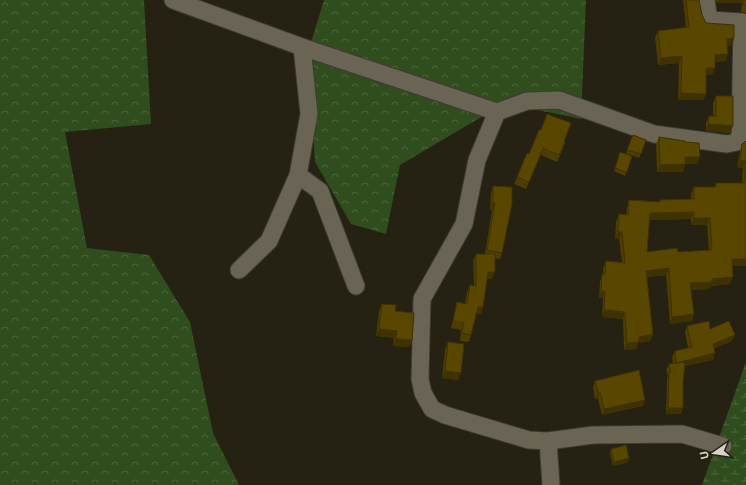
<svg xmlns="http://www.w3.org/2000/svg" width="746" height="485" viewBox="0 0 746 485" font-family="'Public Sans',sans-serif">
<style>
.forest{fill:url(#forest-crowns)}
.wetland{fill:url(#wetland-marsh)}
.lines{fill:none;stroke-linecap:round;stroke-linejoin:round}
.minor-casing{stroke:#3e3a31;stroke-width:19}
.minor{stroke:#696454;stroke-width:17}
.wall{fill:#4d3d00;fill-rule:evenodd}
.shaded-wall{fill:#3e3200}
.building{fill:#594700;stroke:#3e3200;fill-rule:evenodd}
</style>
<defs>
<pattern id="forest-crowns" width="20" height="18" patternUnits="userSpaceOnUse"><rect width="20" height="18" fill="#2f4d1d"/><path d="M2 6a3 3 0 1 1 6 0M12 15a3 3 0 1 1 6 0" fill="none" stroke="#4c663c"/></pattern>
<pattern id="wetland-marsh" width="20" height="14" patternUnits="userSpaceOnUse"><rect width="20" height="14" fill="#2f4d1d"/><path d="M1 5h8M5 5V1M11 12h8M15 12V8" fill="none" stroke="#4c663c"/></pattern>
</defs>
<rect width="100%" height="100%" fill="#252113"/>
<path class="forest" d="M0 0H144L151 124 65 132 87 248 149 255 190 322 213 433 239 485H0Z
M324 0H586L581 119 505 103 400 165 386 234 351 224 315 162 308 52Z"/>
<path class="wetland" d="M746 362V485H702Z"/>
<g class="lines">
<g class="minor-casing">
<path id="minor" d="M173 0 302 47 497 112 527 101 559 100 654 134 727 144 737 142 740 135 742 22 746 23
M706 0 709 20 742 22
M497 112 477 160 464 224 422 299 420 379 423 393 432 409 445 415 529 440 548 441 593 435 682 434 723 446
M298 175 320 191 356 286
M239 270 269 241 298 175 309 114 302 47
M548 441 551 485"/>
</g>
<use href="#minor" class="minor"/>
</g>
<path class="wall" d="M683 0H699L702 15 706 23 734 38 732 45 728 46 726 61 715 62 712 75H706V94L703 100H678L679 63 658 65 655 37 658 31 686 28Z
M716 0H746V13L741 12 742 3H717Z
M716 96 730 133 706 131V123L709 116H713V103Z
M539 130 564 141 563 149 557 162 541 155 526 189 514 184 517 177 529 154Z
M633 135 646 140 639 158 626 153Z
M659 137 685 142 700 157 697 164H685L683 172H657L656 144Z
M746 141V266H732L730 284 711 286 710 289 691 290 694 314 692 321 670 324 666 275 647 277 653 334 650 341 638 343 636 349 624 350 623 319 602 317 603 298H599L600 281 603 274V268L606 261 622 262 619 239H615L616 222 619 214 626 215 627 207 629 200 659 202 660 200 691 199V194L694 187H714L716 183H742L743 168 737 167 740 152 742 144ZM691 219V225H707L709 251 678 252H647L649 220Z
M620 152 632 156 625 176 614 171Z
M493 186 502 253 500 259 495 258 492 279H487L481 314H476L471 335 469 342 460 341 461 330 451 328 455 310 457 302 465 304 467 292 470 285 474 286 473 261 476 254H485L492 210H490L491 193Z
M382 304 395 311 412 340 409 347 393 346 394 338 376 336 379 311Z
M687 326 710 329 732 341 714 348 713 360 685 366 683 382V408L681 414H666L667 379 668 376 666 370 669 364H673L672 357 675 351 688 348 685 332Z
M448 342 461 373 458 380 442 378 445 350Z
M595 381 643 406 602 415 598 399H595L593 387Z
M611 449 628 462 613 466 610 453Z"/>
<path class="shaded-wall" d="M718 0H743L742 3H717Z
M734 38 732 45 725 46 727 39Z
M728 54 726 61 713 62 715 55Z
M682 56 679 63 658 65 661 58Z
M706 68H715L712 75H704Z
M681 93 706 94 703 100H678Z
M708 124 733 126 730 133 706 131Z
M543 148 541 155 526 189 529 182Z
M685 157H700L697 164H682Z
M740 160 746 161 743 168 737 167Z
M685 164 683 172H657L660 165Z
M493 203H495L492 210H490Z
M694 212 691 219 647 220 650 213Z
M694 218H710L707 225H691Z
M618 232H622L619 239H615Z
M732 259H746V266H729Z
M669 268 666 275 644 278 646 271Z
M488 272H495L492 279H486Z
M733 277 730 284 711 286 710 289 688 290 690 283 712 279Z
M601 291H605L603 298H599Z
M478 307H483L481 314H475Z
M604 310 625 312 623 319 602 317Z
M694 314 692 321 670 324 672 317Z
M379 329 397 331 394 338 376 336Z
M653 334 650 341 638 343 636 349 624 350 627 343 639 337Z
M735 335 732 341 710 350 713 344Z
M396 339 412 340 409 347 393 346Z
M715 353 713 360 673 369 676 363Z
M445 371 461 373 458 380 442 378Z
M600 392 598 399H595L598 393Z
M645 400 643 406 602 415 604 409Z
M668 408H683L681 414H666Z
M629 458 628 462 613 466 614 462Z"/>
<path class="building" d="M686 0H699L702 15 706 23 734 25V38L727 39 728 54 715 55V68H706V94L681 93 682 56 661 58 658 31 689 27Z
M744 0H746V5H743Z
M716 96H733V126L708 124 709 116H716Z
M547 114 571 123 564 141 565 142 559 155 543 148 529 182 517 177 527 153 529 154 539 130H541Z
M633 135 646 140 641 154 627 150Z
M659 137 685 141V142L699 143 700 157H685V164L660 165Z
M746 141V161L740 160 742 144Z
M620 152 632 156 627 172 615 168Z
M746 161V259H732L733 277 712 279V282L690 283 694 314 672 317 669 268 646 271 653 334 639 337V342L627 343 625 312 604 310 605 291H601L602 274H605L606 261 625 263 622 232H618L619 214 628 215 629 200 660 202V200L694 199V187H716V183H744ZM694 212V218H710L712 250 678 252 677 248 647 252 650 213Z
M493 186 512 187V204L502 253 487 250 495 203H493Z
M476 254H495V272H488L483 307H478L471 335 462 333 464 323 453 321 457 302 467 304 470 285 476 286Z
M382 304 396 305 395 311 414 313 412 340 396 339 397 331 379 329Z
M709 321 710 329 729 321 735 335 713 344 715 353 676 363 675 351 692 347 687 326Z
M448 342 464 344 461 373 445 371Z
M685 362 683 382V408H668L669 372 671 373 669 364Z
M639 370 645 400 604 409 600 392 598 393 595 381Z
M626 445 629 458 614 462 611 449Z"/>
<g transform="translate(714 453) rotate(257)" stroke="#252113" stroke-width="3" paint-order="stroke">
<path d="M0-3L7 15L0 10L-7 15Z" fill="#d6d3ca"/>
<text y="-6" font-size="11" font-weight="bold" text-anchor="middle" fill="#d6d3ca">U</text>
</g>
</svg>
